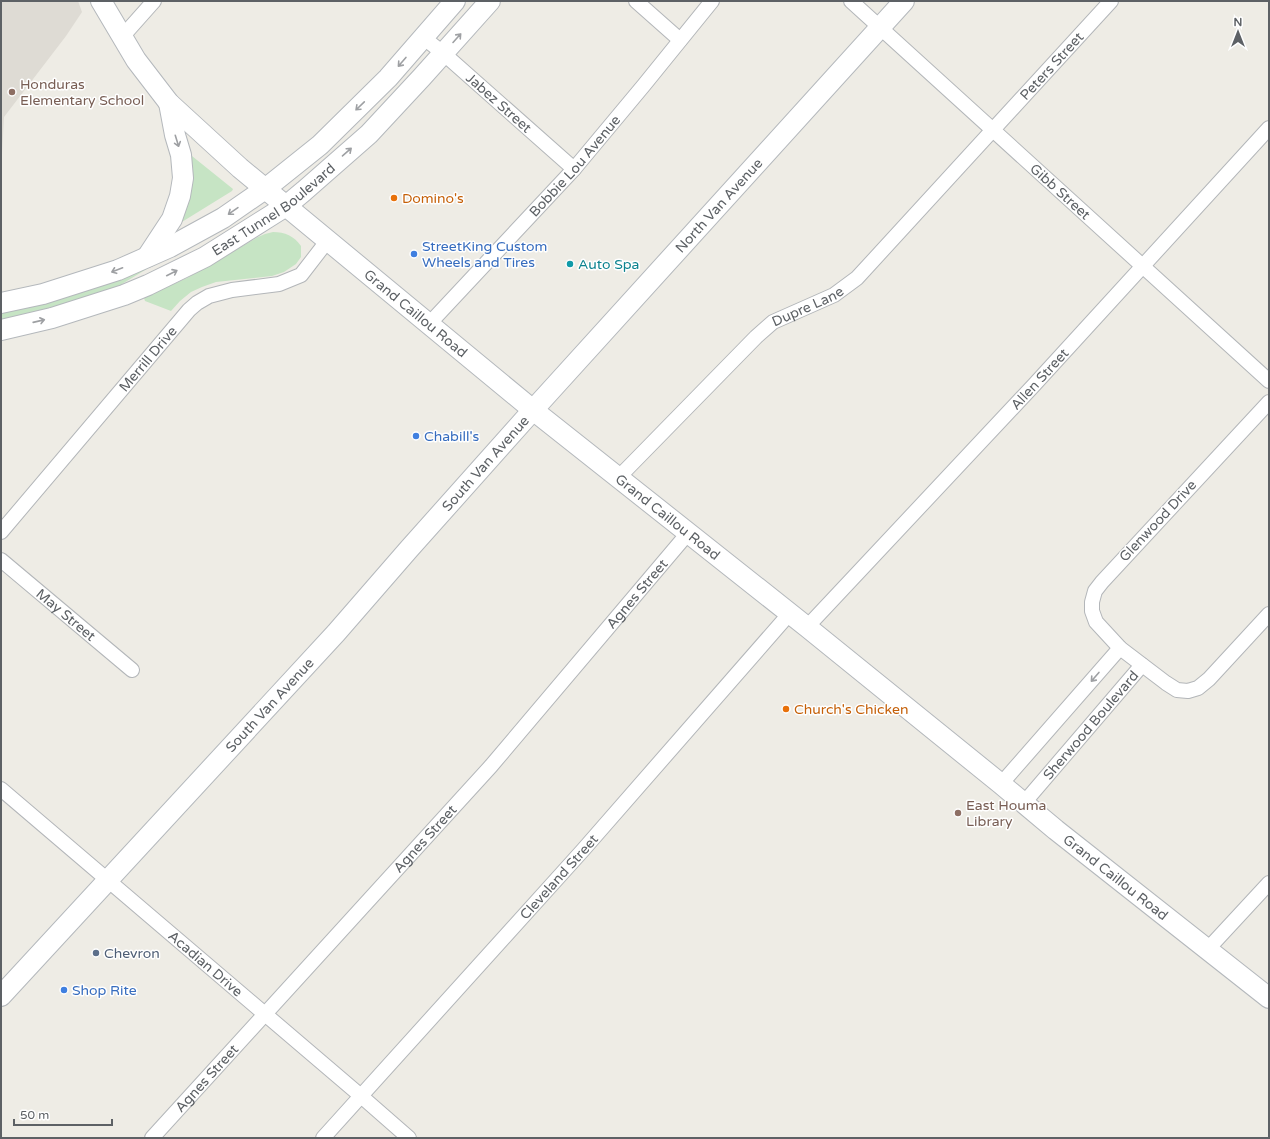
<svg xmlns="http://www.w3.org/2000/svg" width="1270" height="1139" viewBox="0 0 1270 1139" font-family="'Varela Round',sans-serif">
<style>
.education{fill:#dedbd4}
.green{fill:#c6e4c4}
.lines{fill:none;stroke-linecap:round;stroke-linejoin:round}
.minor-casing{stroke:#b3b6b9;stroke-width:16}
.secondary-casing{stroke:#b4b8bc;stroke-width:22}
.minor{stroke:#fff;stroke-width:14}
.secondary{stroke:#fff;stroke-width:20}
.oneway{stroke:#9ea0a3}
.education-dot{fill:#8d6e63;stroke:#fff;stroke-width:1.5}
.food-dot{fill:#e8710a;stroke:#fff;stroke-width:1.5}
.shop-dot{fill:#3f7fe0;stroke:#fff;stroke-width:1.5}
.culture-dot{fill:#0f9aa8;stroke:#fff;stroke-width:1.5}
.service-dot{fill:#5c6f8a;stroke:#fff;stroke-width:1.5}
.labels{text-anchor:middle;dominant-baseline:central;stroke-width:3;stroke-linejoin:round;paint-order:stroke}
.street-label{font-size:14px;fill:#5d6165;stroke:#fff}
.education-label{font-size:14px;fill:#785e54;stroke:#fff;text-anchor:start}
.food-label{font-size:14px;fill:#c56008;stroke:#fff;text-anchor:start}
.shop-label{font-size:14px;fill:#366cbe;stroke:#fff;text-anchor:start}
.culture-label{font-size:14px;fill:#0d838f;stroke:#fff;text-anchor:start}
.service-label{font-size:14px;fill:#4e5e75;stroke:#fff;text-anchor:start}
</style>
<rect width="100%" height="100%" fill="#eeece5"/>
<path class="education" d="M1 1H78L82 12 66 36 4 117 1 172Z"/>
<path class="green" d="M187 152 233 189 232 191 177 225Z
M273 232C285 232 294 236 301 246V257L296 264 284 272 272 276 216 282 202 287 191 292 180 301 171 311 145 301 144 298 146 296 187 278 258 237 265 234Z
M155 264 117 287 43 311 1 321V310Z"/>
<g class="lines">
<g class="minor-casing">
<g id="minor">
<path d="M636 1 680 40"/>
<path id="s1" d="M851 1 1269 381"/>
<path d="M122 37 154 1"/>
<path id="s2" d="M424 38 443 53 574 169"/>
<path id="s3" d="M429 324 574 169 644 85 712 1"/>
<path d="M1269 402 1102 582 1095 591 1092 602V611L1096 622 1120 648 1166 683 1177 690 1188 691 1198 688 1209 679 1269 614"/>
<path id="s4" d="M618 478 756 337 773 322 834 295 857 278 1111 1"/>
<path id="s5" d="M1 532 189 310 197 303 209 296 232 290 279 284 301 275 328 240"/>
<path id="s6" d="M1 560 132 670"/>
<path id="s7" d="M807 627 1034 385 1269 128"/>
<path d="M1001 784 1120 648"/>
<path id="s8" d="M1 789 361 1096 409 1138"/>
<path id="s9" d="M1023 804 1142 665"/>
<path d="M1207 950 1269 883"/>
<path id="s10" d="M152 1138 491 766 689 532"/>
<path id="s11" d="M323 1138 583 850 790 613"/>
</g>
</g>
<g class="secondary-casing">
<g id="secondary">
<path id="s12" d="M101 1 136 60 169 103 240 168 286 206 533 410 807 627 1001 784 1056 830 1269 998"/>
<path d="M147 257 172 219 180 196 183 178 181 155 175 135 169 103"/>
<path d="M1 303 43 294 118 270 170 247 223 218 265 189 320 145 388 78 455 1"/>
<path id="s13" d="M1 330 52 318 124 295 148 285 205 257 267 218 286 206 304 191 369 134 422 77 490 1"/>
<path id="s14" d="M1 996 336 633 409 549 533 410 904 1"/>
</g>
</g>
<use href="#minor" class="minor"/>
<use href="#secondary" class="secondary"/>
</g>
<defs><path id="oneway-shaft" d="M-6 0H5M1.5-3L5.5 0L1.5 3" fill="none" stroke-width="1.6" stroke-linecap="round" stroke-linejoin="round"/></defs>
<g class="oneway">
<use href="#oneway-shaft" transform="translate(457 38) rotate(-48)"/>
<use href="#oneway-shaft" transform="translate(402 62) rotate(131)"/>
<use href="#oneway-shaft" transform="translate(360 106) rotate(136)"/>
<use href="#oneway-shaft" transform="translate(177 141) rotate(73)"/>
<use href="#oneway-shaft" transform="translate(347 152) rotate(-41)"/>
<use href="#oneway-shaft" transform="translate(233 211) rotate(145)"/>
<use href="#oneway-shaft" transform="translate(117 270) rotate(159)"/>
<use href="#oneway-shaft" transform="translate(172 273) rotate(-27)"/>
<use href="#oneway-shaft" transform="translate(39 321) rotate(-13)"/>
<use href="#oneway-shaft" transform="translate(1095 677) rotate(131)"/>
</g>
<g class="education-dot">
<circle cx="12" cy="92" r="4"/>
<circle cx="958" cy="813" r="4"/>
</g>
<g class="food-dot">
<circle cx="394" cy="198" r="4"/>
<circle cx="786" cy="709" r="4"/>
</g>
<g class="shop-dot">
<circle cx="414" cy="254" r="4"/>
<circle cx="416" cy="436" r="4"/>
<circle cx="64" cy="990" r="4"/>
</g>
<circle class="culture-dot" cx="570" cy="264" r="4"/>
<circle class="service-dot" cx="96" cy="953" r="4"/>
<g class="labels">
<g class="street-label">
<text stroke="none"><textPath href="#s4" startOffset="603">Peters Street</textPath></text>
<text stroke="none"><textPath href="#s2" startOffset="99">Jabez Street</textPath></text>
<text stroke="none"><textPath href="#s3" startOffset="215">Bobbie Lou Avenue</textPath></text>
<text stroke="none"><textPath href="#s1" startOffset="283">Gibb Street</textPath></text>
<text stroke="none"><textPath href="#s14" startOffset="1068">North Van Avenue</textPath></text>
<text stroke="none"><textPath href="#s13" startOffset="301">East Tunnel Boulevard</textPath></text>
<text stroke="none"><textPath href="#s4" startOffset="258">Dupre Lane</textPath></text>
<text stroke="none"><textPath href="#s12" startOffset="447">Grand Caillou Road</textPath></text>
<text stroke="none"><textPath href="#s5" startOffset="227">Merrill Drive</textPath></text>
<text stroke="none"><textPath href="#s7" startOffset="340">Allen Street</textPath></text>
<text stroke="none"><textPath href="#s14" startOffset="720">South Van Avenue</textPath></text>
<text stroke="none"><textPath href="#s12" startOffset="771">Grand Caillou Road</textPath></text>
<text transform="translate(1158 521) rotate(-47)">Glenwood Drive</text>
<text stroke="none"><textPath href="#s10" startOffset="729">Agnes Street</textPath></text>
<text stroke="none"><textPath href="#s6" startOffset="85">May Street</textPath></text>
<text stroke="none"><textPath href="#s14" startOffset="396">South Van Avenue</textPath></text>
<text stroke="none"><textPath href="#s9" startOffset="104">Sherwood Boulevard</textPath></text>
<text stroke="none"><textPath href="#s10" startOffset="405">Agnes Street</textPath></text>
<text stroke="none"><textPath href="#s11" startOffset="352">Cleveland Street</textPath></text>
<text stroke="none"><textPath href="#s12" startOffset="1346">Grand Caillou Road</textPath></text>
<text stroke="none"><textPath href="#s8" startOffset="269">Acadian Drive</textPath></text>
<text stroke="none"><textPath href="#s10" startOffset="81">Agnes Street</textPath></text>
</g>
<g class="education-label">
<text x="20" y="84">Honduras<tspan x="20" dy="16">Elementary School</tspan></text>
<text x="966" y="805">East Houma<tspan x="966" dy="16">Library</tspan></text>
</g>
<g class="food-label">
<text x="402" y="198">Domino's</text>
<text x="794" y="709">Church's Chicken</text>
</g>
<g class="shop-label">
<text x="422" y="246">StreetKing Custom<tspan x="422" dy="16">Wheels and Tires</tspan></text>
<text x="424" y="436">Chabill's</text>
<text x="72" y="990">Shop Rite</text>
</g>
<g class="culture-label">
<text x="578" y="264">Auto Spa</text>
</g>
<g class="service-label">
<text x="104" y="953">Chevron</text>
</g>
</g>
<rect width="1270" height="1139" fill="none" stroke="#5d6165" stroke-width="4"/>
<g transform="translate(1238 32)" stroke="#ffffff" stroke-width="3" paint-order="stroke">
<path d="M0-3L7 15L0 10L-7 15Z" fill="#5d6165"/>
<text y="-6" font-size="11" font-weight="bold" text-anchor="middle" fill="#5d6165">N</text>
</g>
<path d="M14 1119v6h98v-6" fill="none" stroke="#5d6165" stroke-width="2"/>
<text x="20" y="1119" font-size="12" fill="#5d6165" stroke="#ffffff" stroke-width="3" paint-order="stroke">50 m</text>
</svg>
